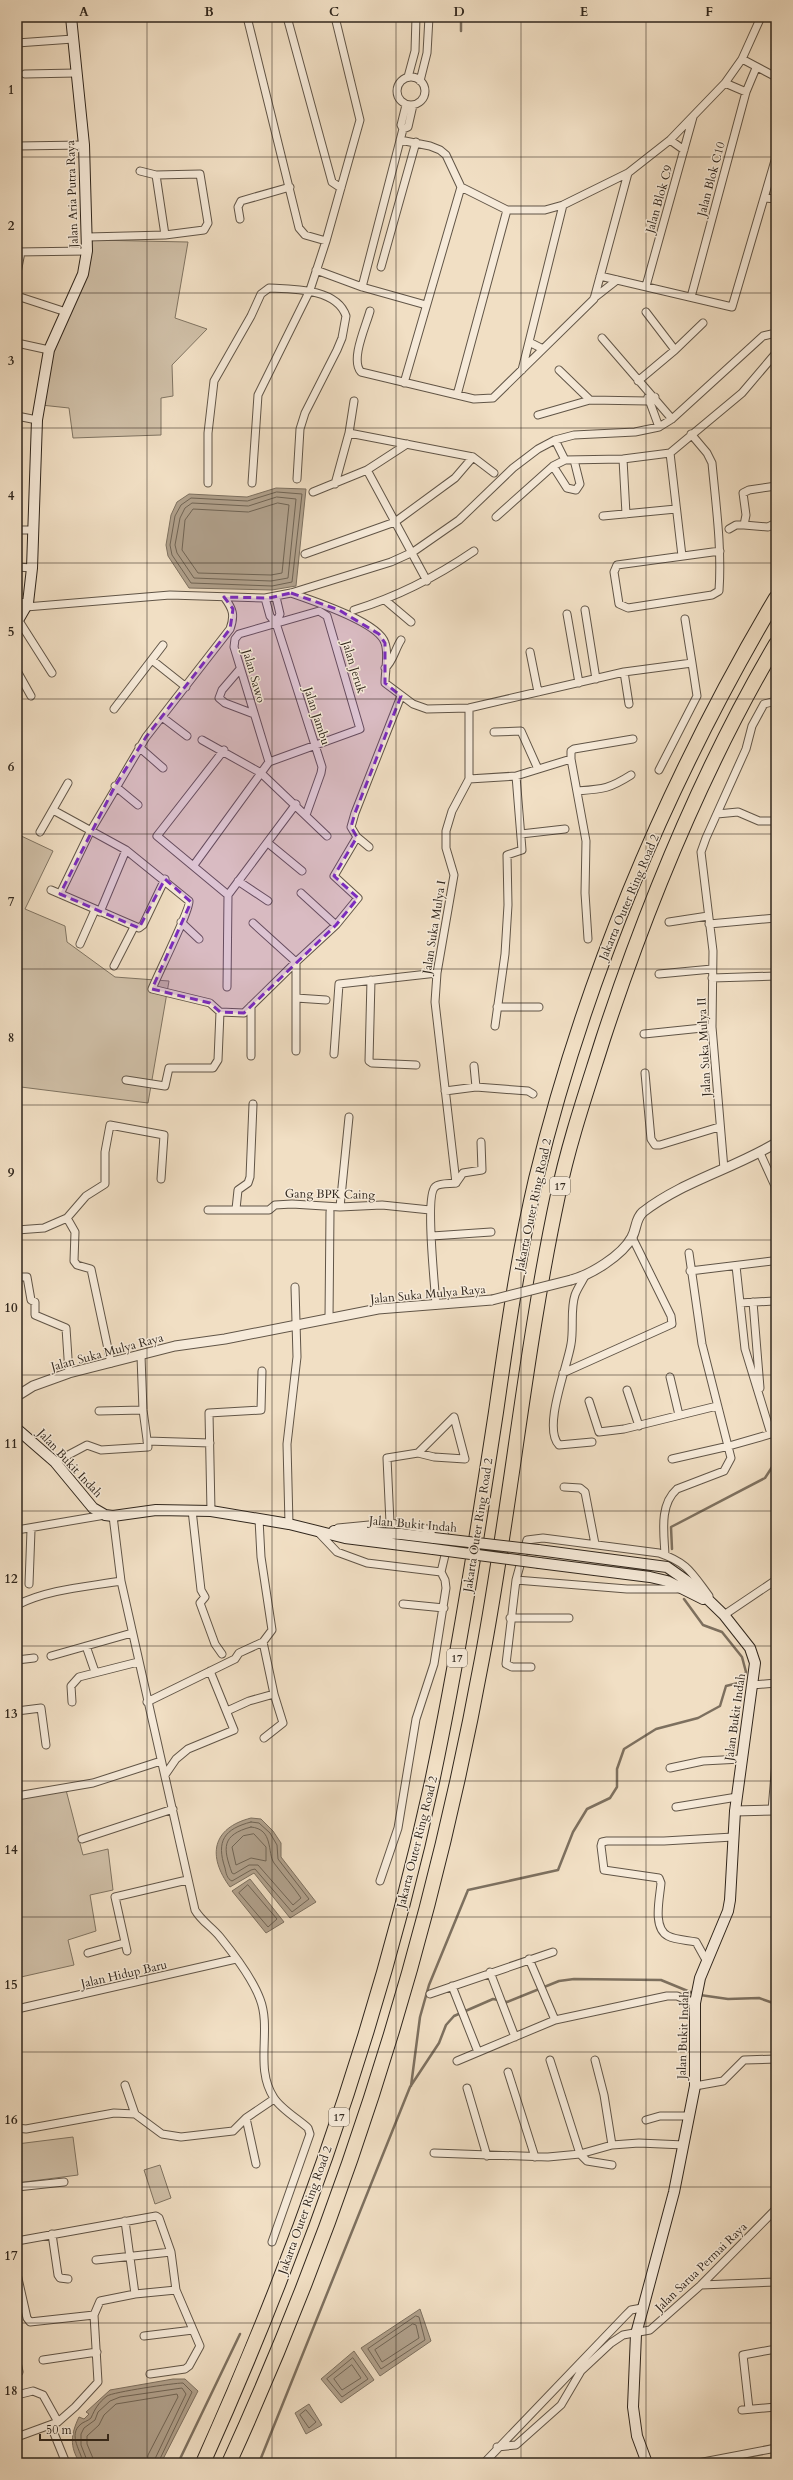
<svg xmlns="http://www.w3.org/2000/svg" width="793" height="2480" viewBox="0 0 793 2480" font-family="Cardo,serif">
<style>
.green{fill:#d0c0a8;stroke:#807462}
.water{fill:#b0a08b;stroke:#7d705f}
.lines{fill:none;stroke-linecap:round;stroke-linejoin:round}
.shore{stroke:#706454;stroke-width:1}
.stream{stroke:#7d705f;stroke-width:2.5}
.minor-casing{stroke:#615547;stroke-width:9}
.tertiary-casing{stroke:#615547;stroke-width:11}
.secondary-casing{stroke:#31271d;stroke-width:12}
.motorway-casing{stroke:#31271d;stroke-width:16}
.minor{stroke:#f6ead9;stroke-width:7}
.tertiary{stroke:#f6ead9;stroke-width:9}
.secondary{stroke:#f6ead9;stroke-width:10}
.motorway{stroke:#f1dfc4;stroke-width:14}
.tertiary-bridge-casing{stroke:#615547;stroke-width:11;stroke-linecap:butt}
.secondary-bridge-casing{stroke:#31271d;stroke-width:12;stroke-linecap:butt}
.tertiary-bridge{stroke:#f6ead9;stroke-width:9}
.secondary-bridge{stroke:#f6ead9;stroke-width:10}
.marked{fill:#7b2cbf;fill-opacity:0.2;stroke:#7b2cbf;stroke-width:3;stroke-dasharray:8 5;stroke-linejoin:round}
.grid{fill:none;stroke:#31271d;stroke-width:1;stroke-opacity:0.55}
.labels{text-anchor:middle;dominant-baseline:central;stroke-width:3;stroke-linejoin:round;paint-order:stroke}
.shield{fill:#f6ead9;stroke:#6c6255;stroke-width:1}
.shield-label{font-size:11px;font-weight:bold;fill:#31271d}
.street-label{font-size:12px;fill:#31271d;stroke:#f6ead9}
.neatline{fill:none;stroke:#31271d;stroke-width:1.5}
.grid-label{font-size:13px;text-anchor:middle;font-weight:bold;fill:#31271d}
</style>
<rect width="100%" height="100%" fill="#f1dfc4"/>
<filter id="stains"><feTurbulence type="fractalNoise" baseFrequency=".005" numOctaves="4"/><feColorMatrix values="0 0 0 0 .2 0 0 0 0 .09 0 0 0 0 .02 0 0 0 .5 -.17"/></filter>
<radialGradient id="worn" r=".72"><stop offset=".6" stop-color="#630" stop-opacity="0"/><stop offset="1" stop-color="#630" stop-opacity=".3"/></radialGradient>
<path class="green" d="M92 240 188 242 175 318 207 329 172 365 173 396 161 398V435L73 438 69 408 41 405 48 364 86 273Z
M17 834 53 851 25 909 65 926 67 942 115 977 169 981 148 1103 21 1087 17 1104Z
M66 1790 83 1855 108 1849 113 1890 90 1895 96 1931 68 1940 74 1965 21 1977 17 1964V1797Z
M73 2137 78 2175 17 2183V2144Z
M160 2165 171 2198 155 2204 144 2170Z"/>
<path class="water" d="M276 488 306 489 296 586 272 590 189 588 168 556 166 545 171 515 177 502 189 494 247 497Z
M251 1818 261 1819 273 1831 281 1843V1857L316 1902 290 1918 254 1873 230 1887C207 1856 212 1828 251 1818Z
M250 1879 284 1922 266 1933 232 1891Z
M420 2309 431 2341 380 2376 361 2348Z
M354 2351 374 2380 341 2403 321 2379Z
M173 2379H185L198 2391 161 2463H80C69 2446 71 2434 79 2417L84 2419 89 2414 86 2412 110 2390Z
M309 2404 322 2425 306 2434 295 2413Z"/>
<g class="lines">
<path class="shore" d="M277 492 302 494 292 582 272 586 191 583 172 555 170 545 175 516 181 505 191 498 247 501Z
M277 497 296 499 288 578 271 581 194 578 177 553 175 545 180 518 185 508 192 503 248 506Z
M278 503 289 505 282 573 271 575 198 573 182 550 185 520 193 509 248 512Z
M251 1822 259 1823 270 1833 277 1845 278 1859 309 1899 292 1912 255 1869 251 1870 232 1881C227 1879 226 1873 225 1868 216 1841 224 1829 251 1822Z
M251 1827C274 1829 267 1853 274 1863 283 1875 293 1886 301 1898L293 1905 258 1865H249L234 1874 232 1873C223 1848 221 1835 251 1827Z
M254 1834 266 1847V1861L251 1858 236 1865 232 1847 243 1836Z
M248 1885 277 1919 268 1927 239 1893Z
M416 2316 419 2317 425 2340 381 2369 368 2349Z
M413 2324 416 2325 419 2338 382 2362 375 2350Z
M353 2358 368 2379 342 2397 327 2379Z
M352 2365 361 2378 342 2390 334 2379Z
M306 2410 316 2422 309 2428 300 2415Z
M83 2463C82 2452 67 2435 81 2424 83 2422 88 2421 91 2418 95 2409 98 2403 107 2396 113 2392 174 2383 183 2383L192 2392 158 2463
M88 2463 81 2445V2434L84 2428 95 2420 98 2412 110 2401 120 2397 182 2388 186 2394 153 2463
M95 2463 87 2444V2436L99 2425 104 2415 116 2404 177 2394 178 2397 148 2455 147 2463"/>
<path class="stream" d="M461 31V17
M672 1549 671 1527 765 1478 776 1461
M700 1995 728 1999 759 1998 776 2004
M503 2001 507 2002 559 1981 574 1979 661 1980 695 1994
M411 2086 420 2017 429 1985 468 1890 558 1870 573 1832 587 1809 610 1798 617 1787V1769L624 1749 656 1729 698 1718 720 1706 726 1686 742 1682 746 1672 742 1657 722 1632 703 1625 684 1599
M178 2463 240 2334
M259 2463 410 2087 439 2043 446 2025 454 2016 493 1999 498 2000"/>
<g class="minor-casing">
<path id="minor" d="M247 17 299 228 305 235 326 241
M287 17 332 182 341 188
M17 43 73 39
M742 59 776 77
M25 74 76 73
M408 77 415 51 416 17
M397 91a14 14 0 1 1 28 0a14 14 0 1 1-28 0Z
M420 81 427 53 429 17
M725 83 746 92
M406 105 401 125 403 129 408 127 413 105
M400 140 430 146 440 150 446 155 461 187 507 210H545L563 205 628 173 670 140 725 83 742 59 761 17
M670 140 684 150
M17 146 84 145
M156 175 165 235
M765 198 776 199
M240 219 238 207 241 201 290 187
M88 237 165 235 204 230 208 223 200 174 156 175 140 171
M17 252 87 251
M381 267 416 142
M316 270 362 287 426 305
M17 273 21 252
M600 276 732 307 776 157
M646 286 693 117
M362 287 403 129
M17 296 66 312
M691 297 746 92 756 68
M594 298 617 280
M370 311C366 326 350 360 361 372L474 399 493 398 594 299 628 173
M646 312 675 350
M602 338 672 419
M529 342 543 349
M17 343 49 350
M522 370 563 205
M559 370 590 400
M638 381 675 350 703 323
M404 383 461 187
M457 395 507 210
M648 397 659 427
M538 415 590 400 648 401 655 397
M17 416 37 420
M349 433 473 457 494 473
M691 434 707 453 712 463C716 506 722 548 719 591L712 595 628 608 619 604 614 572 617 565 720 551
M555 440 565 460
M670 453 682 556
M623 459 626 514
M553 466 567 488 576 490 580 484 574 460
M367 470 427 581
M208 483V433L214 381 251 316 261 294 269 288C292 289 337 288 346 316L342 338 337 350 305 413 300 429 297 479
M252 483 258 395 310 290 326 241 360 120 335 17
M335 484 349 433 354 401
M313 492 367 470 407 444
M603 516 676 509
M496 517 553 466 565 460 623 459 670 453 742 393 776 353
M744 525 768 527 774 524
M729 529 736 525H744L746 515 743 493 749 490 776 486
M17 530H33
M305 554 395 522 455 478 473 457
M17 567 32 568
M291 593C311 600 379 622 385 643 389 654 385 671 385 683L413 704 427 709 469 708 624 672 692 663 697 696 659 770
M265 598 270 616 276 623 322 767 321 773 306 815
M385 600 411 622
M17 602 28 603
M26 607 170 595 265 598 291 593 391 562 413 552 459 520 513 468 538 449 555 440 574 435 635 432 659 427 672 419 763 336 776 333
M354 610C397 597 436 577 474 551
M585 610 596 679
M567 614 579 683
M685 619 692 663
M19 621 52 673
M276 623 280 614 276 597
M530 652 538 692
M152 660 186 687
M385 668C393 662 395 649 401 640
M240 669 222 690 219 698 225 703 254 714
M17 671 31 696
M624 672 629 704
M114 709 163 645
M162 717 187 736
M494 732 521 731 538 769
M202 740 261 773 327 836
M139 747 163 768
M224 750 157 836 228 895
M571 759 586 841 585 893 588 939
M516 776 571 759V751L574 749 633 739
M469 779 516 776 522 850 507 855 508 905 505 954 495 1026
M115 786 138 805
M577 791C603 789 609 789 631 775
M53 810 126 850 189 901C191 908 157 976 152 989L210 1003 220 1012 244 1013 296 962
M717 814 738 812 759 821H776
M40 832 68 783
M521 834 565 829
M268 843 302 871
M369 847 357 837 351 827 355 813 401 696
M194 865 269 762 360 729 327 616 319 611 239 634 235 639 234 647 269 762
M238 881 268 901
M51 890 139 928 143 925 165 879
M301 893 336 925 358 898 334 876 357 837
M60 894 90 832 146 737 230 629C235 615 233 609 224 597
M100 912 126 850
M181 922 199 939
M669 922 708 916
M253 923 296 962 336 925
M709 924 776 918
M80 944 95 910
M114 966 134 927
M659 974 712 969
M712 978 776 976
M371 980 369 1061 372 1063 416 1065
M227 987 228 895 296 804
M296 998 326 1000
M497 1007H539
M644 1034 712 1027
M296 1051V962
M334 1054 339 984 437 973
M251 1056V1006
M474 1066 476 1087
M645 1073 651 1139 655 1145H660L719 1127
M126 1080 165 1086 169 1068H213L218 1060 220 1012
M445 1091 476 1087 528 1091 533 1094
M760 1153 775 1186 776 1242
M724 1169 712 1027 713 951 701 852 706 838 746 749 752 726 764 704 776 701
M456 1183 463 1173 482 1170 481 1142
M340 1207 349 1117
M236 1209 238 1190 248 1183 250 1177 253 1104
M208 1210H269L275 1205 292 1204 340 1207 382 1205 430 1210
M67 1218 75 1232 74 1261 77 1265 91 1269 111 1363
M17 1230 44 1228 67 1218 86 1196 105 1184V1152L110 1125 164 1135 161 1179
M432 1236 491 1232
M690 1271 772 1261
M585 1276C582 1282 577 1289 575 1295 570 1310 574 1328 571 1344 568 1365 542 1428 559 1445L592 1442
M17 1277H27L31 1300 35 1302V1315L66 1328 69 1373
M753 1302 760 1388
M740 1303 774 1301
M436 1305C435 1287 425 1196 435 1187 438 1183 451 1184 456 1183L435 1002 437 973 454 875 446 848V831L452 811 469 779V708
M329 1319 330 1212
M563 1373 672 1324 671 1316 632 1237
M670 1377 679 1415
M627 1390 639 1426
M589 1401 599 1432 624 1429 717 1406
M99 1411 143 1410
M147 1441 210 1443
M672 1459 729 1446 771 1434 745 1349 736 1266
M55 1462 87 1445 101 1450 148 1447 143 1410 141 1356
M564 1487 580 1488 585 1492 595 1544
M192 1510 201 1590 205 1597 200 1603 215 1644 222 1654
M211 1511 209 1413 261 1410 262 1371
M113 1516 121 1581
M390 1523 387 1458 418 1453 454 1417 465 1459 434 1457 418 1453
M289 1524 287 1444 297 1357 295 1287
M338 1528 390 1523 439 1531 445 1535 446 1551 441 1572 445 1580 446 1588 434 1664 416 1719 398 1828 380 1881
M17 1530 105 1515
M318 1532 337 1552 367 1563 441 1572
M665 1555C664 1533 659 1505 677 1489L724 1471 731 1458 702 1344 689 1253
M516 1580 627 1589H678
M29 1584 31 1530
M403 1604 444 1608
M17 1605C49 1589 86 1587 121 1581L195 1910C201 1921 212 1927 220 1937 233 1953 253 1980 260 1999 272 2030 254 2068 274 2098 281 2109 298 2119 308 2128L310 2134 272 2242
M721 1612 724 1615 776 1580
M510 1618H569
M263 1642 274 1694
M86 1646 94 1669
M51 1656 132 1633
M17 1660 34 1658
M531 1667H512L506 1664 516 1580 527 1540 543 1538 659 1553C688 1563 691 1572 709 1596
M752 1685 776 1683
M72 1702 71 1686 79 1677 138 1662
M147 1702 235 1659 239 1653 263 1642 272 1630 261 1557 259 1519
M17 1711 41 1708 46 1745
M227 1711 249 1701 274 1694 283 1723 264 1738
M670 1768 703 1761 741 1759
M165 1775 176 1759 188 1749 234 1730 210 1671
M17 1796 93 1783 161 1761
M676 1807 737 1797
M772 1810 776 1762
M82 1839 173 1809
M127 1951 115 1897 187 1880
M88 1953 124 1943
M529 1959 555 2020
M706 1960 696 1942C687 1940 676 1940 668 1936 652 1928 660 1897 661 1883L659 1878 604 1870 601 1846 602 1842 607 1841H664L733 1837
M490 1972 515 2037
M452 1986 478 2052
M430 1994 553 1952
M17 2009 236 1959
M550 2060 580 2154 587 2161 612 2165
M595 2060 604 2095 612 2145
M457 2061 555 2020 667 1996H677L695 2003
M508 2072 535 2157
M125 2085 135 2114
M695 2086 723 2081 744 2060 776 2059
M467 2088 487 2156
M646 2120 660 2116H689
M17 2128 26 2129 114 2113 135 2114 162 2134 181 2137 233 2131 246 2118
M434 2153 548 2157 580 2154 612 2145 639 2143 684 2145
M256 2164 246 2118 274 2099
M17 2187 64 2182
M125 2221 135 2294
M52 2234 58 2275 60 2278 68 2279
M17 2241 156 2216 159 2218 171 2252 176 2290 200 2346 189 2366 185 2369 150 2374
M96 2260 171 2252
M17 2274 27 2318 30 2322 94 2315
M701 2285 776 2282
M144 2336 193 2330
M43 2360 97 2352
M17 2362 19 2372
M17 2395 33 2391 43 2395 58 2422
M749 2409 743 2355 776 2349
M742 2410 776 2407
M51 2426 66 2463
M17 2437 58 2422 75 2407 98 2382 94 2315 100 2301 135 2294 176 2290
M497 2447 516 2445 561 2405 581 2371 611 2343 623 2335 650 2330 701 2285 776 2209
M484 2463 625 2316 631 2310 642 2308
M698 2463 776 2448"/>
</g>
<g class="tertiary-casing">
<path id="tertiary" d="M571 1280C590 1275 622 1256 632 1237 637 1228 635 1219 643 1212 683 1181 733 1169 776 1143
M17 1396 33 1386 69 1373 175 1346 225 1339 378 1309 492 1300
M735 1811 776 1810"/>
</g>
<g class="secondary-casing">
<path id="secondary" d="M17 622 28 603 32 568 37 420 49 350 83 274 87 251 84 145 71 17
M17 1429 55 1462 93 1508 105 1515 113 1516 156 1510 211 1511 289 1524 345 1538 433 1549
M334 1531 401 1534 434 1538
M538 1550 667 1567 694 1586 724 1615 750 1648 755 1663 735 1811 730 1900 728 1911 700 1978 695 2003V2086L674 2192 636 2334 633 2407 637 2436 647 2463
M539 1563 650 1577 667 1581 703 1599"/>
</g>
<g class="motorway-casing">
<path id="motorway" d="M203 2463C301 2245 381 2016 432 1782 458 1659 477 1536 496 1412 507 1335 518 1256 536 1179 586 974 669 779 776 598
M229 2463C346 2206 431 1937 482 1659 511 1505 525 1349 558 1195 569 1142 587 1090 603 1039 648 902 703 768 776 644"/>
</g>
<use href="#minor" class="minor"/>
<use href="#tertiary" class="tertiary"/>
<use href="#secondary" class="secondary"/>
<use href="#motorway" class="motorway"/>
<g class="tertiary-bridge-casing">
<path id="tertiary-bridge" d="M492 1300 571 1280"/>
</g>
<g class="secondary-bridge-casing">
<path id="secondary-bridge" d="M434 1538 538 1550
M433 1549 539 1563"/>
</g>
<use href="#tertiary-bridge" class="tertiary-bridge"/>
<use href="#secondary-bridge" class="secondary-bridge"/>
</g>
<path class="marked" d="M291 593 339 610 379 634 385 643V683L401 696 355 813 351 827 357 837 334 876 358 898 336 925 244 1013 220 1012 210 1003 152 989 191 902 165 879 139 928 60 894 115 786 146 737 230 629 233 609 224 597 269 598Z"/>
<path class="grid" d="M147 17V2463M272 17V2463M396 17V2463M521 17V2463M646 17V2463M17 157H776M17 293H776M17 428H776M17 563H776M17 699H776M17 834H776M17 969H776M17 1105H776M17 1240H776M17 1375H776M17 1511H776M17 1646H776M17 1781H776M17 1917H776M17 2052H776M17 2187H776M17 2323H776"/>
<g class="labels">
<g class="shield">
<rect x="550" y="1177" width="20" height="18" rx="3"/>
<rect x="447" y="1649" width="20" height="18" rx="3"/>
<rect x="329" y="2108" width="20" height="18" rx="3"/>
</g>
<g class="shield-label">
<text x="560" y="1186">17</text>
<text x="457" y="1658">17</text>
<text x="339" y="2117">17</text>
</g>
<g class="street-label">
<text transform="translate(711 179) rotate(-75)">Jalan Blok C10</text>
<text transform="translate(72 194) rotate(-92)">Jalan Aria Putra Raya</text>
<text transform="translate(659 199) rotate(-74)">Jalan Blok C9</text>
<text transform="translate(354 667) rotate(73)">Jalan Jeruk</text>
<text transform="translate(254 676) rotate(74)">Jalan Sawo</text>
<text transform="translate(317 716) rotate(72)">Jalan Jambu</text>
<text transform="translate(629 897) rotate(-67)">Jakarta Outer Ring Road 2</text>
<text transform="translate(434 927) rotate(-81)">Jalan Suka Mulya I</text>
<text transform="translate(704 1047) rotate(-93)">Jalan Suka Mulya II</text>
<text transform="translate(330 1194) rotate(1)">Gang BPK Caing</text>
<text transform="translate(533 1205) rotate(-78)">Jakarta Outer Ring Road 2</text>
<text transform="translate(428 1294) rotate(-5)">Jalan Suka Mulya Raya</text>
<text transform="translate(107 1352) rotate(-15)">Jalan Suka Mulya Raya</text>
<text transform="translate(70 1463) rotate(47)">Jalan Bukit Indah</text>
<text transform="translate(413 1524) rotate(5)">Jalan Bukit Indah</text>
<text transform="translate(478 1525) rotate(-81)">Jakarta Outer Ring Road 2</text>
<text transform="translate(735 1717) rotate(-82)">Jalan Bukit Indah</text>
<text transform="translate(417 1842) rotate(-76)">Jakarta Outer Ring Road 2</text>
<text transform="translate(124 1974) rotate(-13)">Jalan Hidup Baru</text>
<text transform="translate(683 2035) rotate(-88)">Jalan Bukit Indah</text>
<text transform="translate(305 2210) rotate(-70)">Jakarta Outer Ring Road 2</text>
<text transform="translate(701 2267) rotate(-44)">Jalan Sarua Permai Raya</text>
</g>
</g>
<rect width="793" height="2480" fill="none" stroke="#f1dfc4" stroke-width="44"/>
<path d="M40 2434v6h68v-6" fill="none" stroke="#31271d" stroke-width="2"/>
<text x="46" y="2434" font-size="12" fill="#31271d" stroke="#f6ead9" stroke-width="3" paint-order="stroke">50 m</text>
<rect x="22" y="22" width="749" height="2436" class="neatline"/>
<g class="grid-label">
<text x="84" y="16">A</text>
<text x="209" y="16">B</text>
<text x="334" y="16">C</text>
<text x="459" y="16">D</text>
<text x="584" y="16">E</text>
<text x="709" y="16">F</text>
<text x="11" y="94">1</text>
<text x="11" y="230">2</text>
<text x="11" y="365">3</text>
<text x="11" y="500">4</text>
<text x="11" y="636">5</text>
<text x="11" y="771">6</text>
<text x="11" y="906">7</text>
<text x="11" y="1042">8</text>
<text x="11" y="1177">9</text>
<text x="11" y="1312">10</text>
<text x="11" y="1448">11</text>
<text x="11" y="1583">12</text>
<text x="11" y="1718">13</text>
<text x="11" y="1854">14</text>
<text x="11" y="1989">15</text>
<text x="11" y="2124">16</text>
<text x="11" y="2260">17</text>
<text x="11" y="2395">18</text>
</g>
<rect width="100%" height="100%" filter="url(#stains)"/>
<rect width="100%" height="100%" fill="url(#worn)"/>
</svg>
